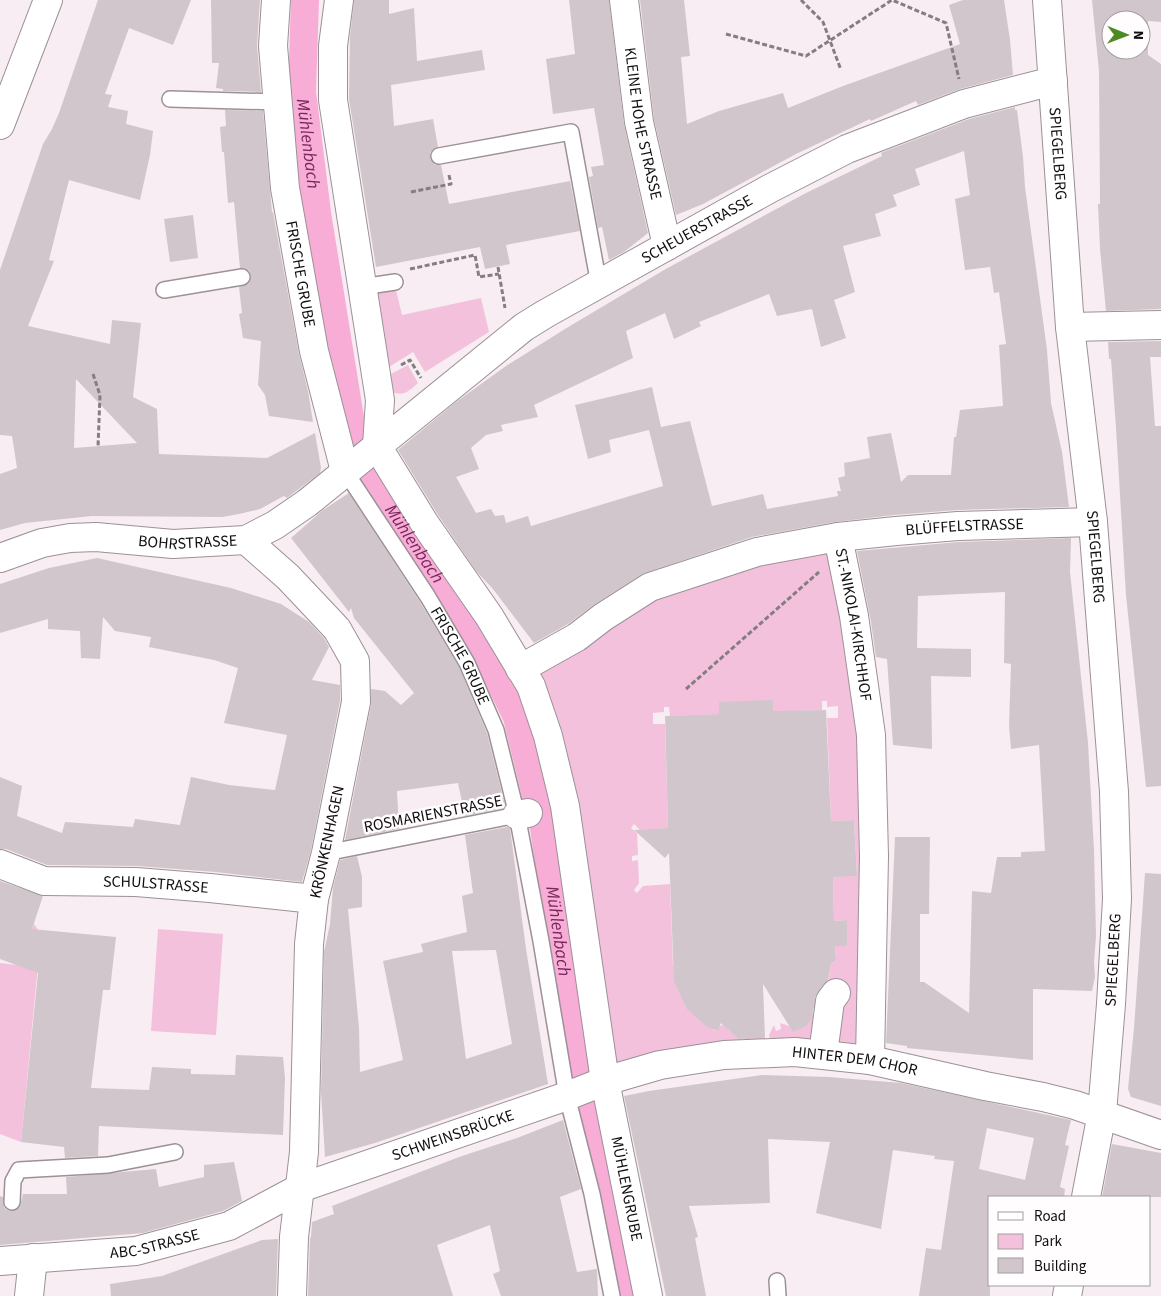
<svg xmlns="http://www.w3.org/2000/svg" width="1161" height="1296" viewBox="0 0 1161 1296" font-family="'Source Sans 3',sans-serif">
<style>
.green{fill:#f4c1dc;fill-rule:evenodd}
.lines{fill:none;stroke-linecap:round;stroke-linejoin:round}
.canal{stroke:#f7add6;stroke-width:28}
.building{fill:#d1c6cc;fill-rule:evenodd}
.lane-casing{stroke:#9b9196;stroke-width:18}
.street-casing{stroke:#9b9196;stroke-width:30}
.path{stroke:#847d81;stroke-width:3;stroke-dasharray:5 2.5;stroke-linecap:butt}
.lane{stroke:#fff;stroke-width:15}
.street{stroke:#fff;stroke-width:28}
.labels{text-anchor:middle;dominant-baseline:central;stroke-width:5;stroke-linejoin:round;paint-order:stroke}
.street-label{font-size:16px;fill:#110e10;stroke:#fffdfe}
.water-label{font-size:18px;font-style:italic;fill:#7a275c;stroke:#fffdfe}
</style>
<rect width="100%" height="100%" fill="#f8edf2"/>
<path class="green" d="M396 290 402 315 481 298 489 332 425 372 413 352 389 367 375 294Z
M408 365 418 383C410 390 404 397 393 392L389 375Z
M838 537 854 616 870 1060 823 1054 605 1081 585 950 520 669 603 617ZM822 701H827V707L838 706V718H827L831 821 854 820 857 875 833 877 834 921 847 920V946H835L836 960 831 963C828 978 831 987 814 993L820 997 817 1001 811 997 813 1008 817 1012 814 1016 809 1012 789 1026 780 1023 781 1029 776 1031 774 1025 769 1035 770 1040 765 1041 764 1035H746L744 1040H741L732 1031 728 1030 731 1022 720 1026 717 1031 713 1029 716 1024 679 968 673 966 670 884 643 886 637 893 634 890 639 883 638 860 632 861V856L638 855 637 833 631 828 634 824 640 830 668 828 665 724H653V713L664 712V707H669L670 716 822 710Z
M34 924 41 934 21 1142 0 1134V963L16 965Z
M158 929 223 934 216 1035 151 1031Z"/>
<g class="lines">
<g class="canal">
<path id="s1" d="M305 0 302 92 317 213 350 418 373 482 446 590 486 653 517 717 544 828 569 1005 583 1073"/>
<path d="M591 1113 630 1296"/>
</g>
</g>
<path class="building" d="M98 0H191L173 45 129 28 105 94 112 95 108 107 128 111 126 124 153 131 150 155 140 200 69 180 49 260 54 261 28 326 110 344 112 320 141 323 133 397 157 409 159 454 267 458 315 433 321 468 320 473 287 498 284 496 260 509 239 514 222 517 92 516 25 523 0 530V474L17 468 12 436 0 435V270L43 144 52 129 59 113ZM76 379 137 443 74 448Z
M211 0H260L257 45 261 92 223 91V89L216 88 219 63H212Z
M354 0H389V14L414 8 417 61 482 50 485 70 391 85 394 126 433 119 438 147 430 152V158L435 165H441L449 204 570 181 580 231 506 245 510 264 485 269 480 247 376 267 349 99 350 37Z
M569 0H609L624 124 648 233 624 252 609 260 602 227 598 228 589 177 593 176 591 167 604 165 594 108 553 114 546 59 575 54Z
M640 0H684L690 56 681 57 687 124 719 111 783 93 788 108 843 86 960 44 949 5 963 0H1004L1010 40 1013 75 960 89 918 105 916 101 871 121 870 119 796 154 703 204 676 215 654 119Z
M1092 0H1161V22L1148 21V55L1161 64V309L1106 311 1100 249 1098 204H1100L1099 71ZM1111 20H1141V50H1111Z
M1015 107V110H1017L1023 157 1025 187 1047 350 1051 403 1062 452 1069 507 957 510 894 515 835 522 752 537 642 574 595 604 568 624 534 643 493 589 476 571 438 515 398 450 456 402 506 366 565 329 664 270 806 193 882 156 881 153 883 152 969 119ZM964 151 970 195 955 199 965 270 990 267 994 293 999 292 1006 344 999 345 1003 406 960 410 956 437H954L951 475H908L901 482 891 433 867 437 870 458 844 463 845 476 838 478 841 491H837L838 496 767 509 763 494 712 506 690 421 661 427 652 387 575 405 588 459 611 452 609 440 649 430 663 486 531 526 528 516 506 523 504 515 495 516 491 509 476 513 456 477 479 469 471 448 486 435 503 431 501 425 538 417 534 405 633 358 626 331 665 313 674 339 701 326 699 322 769 294 777 316 812 309 821 347 846 338 834 300 855 292 843 246 881 236 875 214 897 206 893 195 920 185 915 169Z
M225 110 263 111 272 212H273L299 354 308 391 313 422 269 416 265 395 258 385 261 341 243 338 239 314 242 313 239 287 248 284 251 276 249 271 240 268 234 202 228 203 224 152H222L220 127 226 126Z
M193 215 198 258 170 262 164 219Z
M1161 341V357H1150L1155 426H1161V786L1146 787 1126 595 1116 428 1111 359H1109L1108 342Z
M349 493 420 602 459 667 487 733 505 806 503 808 465 816 458 783 397 791 399 829 345 840 371 705V689L385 691 401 705 414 693 354 618 351 608 349 612 291 538 323 510Z
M1071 538 1070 572 1088 743 1094 850 1096 936 1094 962 1095 977 1092 991 1033 989V1060L907 1048V1046L886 1043 895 837H930L929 914H920V982H924L969 1013 972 891 991 893 997 857H1021V852L1045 851 1039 745 1011 749 1009 726 1011 664 1004 663 1005 592 918 596 917 648 971 649V677L931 676 932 749 893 745 887 659 876 657 871 622 857 551 959 542Z
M97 558 231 588 281 604 309 622 324 638 329 647 312 680 340 685V701L311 850 302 882 216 872 137 866 47 865 6 849H0V777L22 786 17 816 62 833 65 822 133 827 135 819 180 825 191 777 229 785 275 790 287 735 224 723 238 668 214 660 149 647 151 637 115 631 103 617 100 659 81 658 80 631 48 629V619L0 633V584L49 568Z
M773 700V711L826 710 831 821 854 820 857 876 833 877 834 921 847 920V946H835L836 960 831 963 828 980 818 992 815 998 812 1018 806 1026 793 1032 763 984 765 1038 739 1039 721 1023 718 1031 706 1026 687 1009 674 981 669 853 665 858 634 830 668 828 665 716 719 714V702Z
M507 827 510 828 526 949 548 1084 375 1143 325 1157 321 1092 324 952 330 924 333 888 340 860 357 856 362 877V907L348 909 359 1028 360 1072 403 1060 383 961 423 952 421 944 467 932 462 896 473 893 465 835ZM496 950 512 1044 466 1059 452 951Z
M1145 873 1161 874V1106L1131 1097 1128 1089 1134 1028Z
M0 881 43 896 32 929 116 937 110 990H103L91 1088 149 1090 152 1067 191 1069V1074L235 1075 236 1055 283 1057 285 1078 283 1135 99 1126 98 1156 65 1158 64 1147 21 1142 38 973 0 959Z
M762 1075 829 1077 901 1083 1071 1120 1065 1145 1069 1146 1060 1187 1065 1189 1064 1197H990V1296H919L926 1248 941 1250 954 1161 934 1159 935 1156 893 1150 881 1229 816 1213 830 1142 768 1139 770 1203 689 1206 698 1237 695 1238 706 1296H666L624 1096 649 1091ZM987 1128 1034 1138 1025 1180 979 1169Z
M563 1120 581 1189 560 1197 577 1272 597 1269 598 1296H501L493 1274 500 1271 490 1225 437 1245 453 1296H308L310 1238 311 1237 312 1222 334 1214 332 1206 459 1157 517 1138Z
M1112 1144 1161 1153V1197H1102Z
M234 1162 242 1201 223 1211 143 1233 0 1245V1196L3 1197 4 1207 7 1210 12 1211 20 1207 23 1194H67L66 1177 156 1169 159 1187 204 1177V1165Z
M278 1239 276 1296H111L110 1284 162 1276 262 1240Z"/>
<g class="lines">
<g class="lane-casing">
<g id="lane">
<path d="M170 99 277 102"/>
<path d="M439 156 571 132 599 285"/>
<path d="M362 287 395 282"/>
<path d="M164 290 242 277"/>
<path id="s2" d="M345 471 428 597 467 663 496 730 517 815 541 941 567 1096 592 1194 612 1296"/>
<path d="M326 853 517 815"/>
<path d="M12 1202 13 1181 19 1170 108 1165 175 1152"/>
<path d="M777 1281 778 1296"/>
</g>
</g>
<g class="street-casing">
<g id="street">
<path id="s3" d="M276 0 273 46 285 188 314 351 345 471"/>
<path id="s4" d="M339 0 333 46V100L380 400 377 446 425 524 489 616 531 686 548 736 565 806 605 1081 648 1296"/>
<path id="s5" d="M624 0 639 122 667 246"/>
<path id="s6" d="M1047 0 1070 327 1093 522 1114 792 1117 899 1111 1004 1102 1113 1086 1197"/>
<path d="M0 125 48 0"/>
<path d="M1070 327 1161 325"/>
<path id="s7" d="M838 537 854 616 871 735 874 856 870 1060"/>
<path d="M246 540 288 577 337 629 355 661 356 702 326 853 314 899 309 944 304 1152 294 1237 292 1296"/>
<path id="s8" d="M0 558 42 543 70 538 96 537 173 544 246 540 275 525 307 503 524 327 545 314 769 189 847 149 964 104 1053 81"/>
<path id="s9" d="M520 669 577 637 603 617 650 587 757 552 838 537 896 531 958 526 1093 522"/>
<path d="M517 815 528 813"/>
<path id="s10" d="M0 864 44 881 136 882 210 888 314 899"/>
<path d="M823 1054 830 1001 836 993"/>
<path id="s11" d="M0 1261 136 1251 229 1226 300 1188 567 1096 605 1081 660 1065 724 1055 795 1052 870 1060 985 1086 1043 1097 1075 1105 1161 1135"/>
<path d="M29 1296 33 1258"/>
<path d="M1067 1296 1069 1285"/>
</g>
</g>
<path class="path" d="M801 0 823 22 841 70
M726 34 806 56 892 0 946 23 959 79
M411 192 451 184 449 175
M498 267 505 308
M410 269 475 255 479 277 499 274
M401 365 410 360 421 378
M93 374 100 395 98 447
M686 689 819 572"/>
<use href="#lane" class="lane"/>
<use href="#street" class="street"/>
</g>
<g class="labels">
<g class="street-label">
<text stroke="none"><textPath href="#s5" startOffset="125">KLEINE HOHE STRASSE</textPath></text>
<text stroke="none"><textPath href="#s6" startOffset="154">SPIEGELBERG</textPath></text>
<text stroke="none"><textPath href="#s8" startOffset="799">SCHEUERSTRASSE</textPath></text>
<text stroke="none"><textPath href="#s3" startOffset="276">FRISCHE GRUBE</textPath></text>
<text stroke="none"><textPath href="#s9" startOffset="476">BLÜFFELSTRASSE</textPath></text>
<text stroke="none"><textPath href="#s8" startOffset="191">BOHRSTRASSE</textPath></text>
<text stroke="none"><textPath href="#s6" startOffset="559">SPIEGELBERG</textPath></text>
<text stroke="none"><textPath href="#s7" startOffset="89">ST.-NIKOLAI-KIRCHHOF</textPath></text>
<text stroke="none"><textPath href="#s2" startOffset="218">FRISCHE GRUBE</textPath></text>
<text transform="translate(433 814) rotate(-11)">ROSMARIENSTRASSE</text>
<text transform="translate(327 842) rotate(-78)">KRÖNKENHAGEN</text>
<text stroke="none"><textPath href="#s10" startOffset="159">SCHULSTRASSE</textPath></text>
<text transform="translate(1113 960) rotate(-87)">SPIEGELBERG</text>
<text stroke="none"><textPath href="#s11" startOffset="890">HINTER DEM CHOR</textPath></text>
<text stroke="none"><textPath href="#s11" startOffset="475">SCHWEINSBRÜCKE</textPath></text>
<text stroke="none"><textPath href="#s4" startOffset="1248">MÜHLENGRUBE</textPath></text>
<text stroke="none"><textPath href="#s11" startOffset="156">ABC-STRASSE</textPath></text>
</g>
<g class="water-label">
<text stroke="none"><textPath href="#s1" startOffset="144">Mühlenbach</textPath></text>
<text stroke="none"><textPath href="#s1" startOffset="564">Mühlenbach</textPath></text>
<text stroke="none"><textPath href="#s1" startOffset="984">Mühlenbach</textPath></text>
</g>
</g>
<rect x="988" y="1196" width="162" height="90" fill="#fffdfe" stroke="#a09d9f"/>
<rect x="998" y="1212" width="25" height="8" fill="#ffffff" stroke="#a09d9f"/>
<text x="1034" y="1221" font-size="15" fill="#110e10">Road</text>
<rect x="998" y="1234" width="25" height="15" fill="#f4c1dc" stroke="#a09d9f"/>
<text x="1034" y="1246" font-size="15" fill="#110e10">Park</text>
<rect x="998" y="1258" width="25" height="15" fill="#d1c6cc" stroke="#a09d9f"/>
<text x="1034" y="1271" font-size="15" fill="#110e10">Building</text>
<g transform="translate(1126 35) rotate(91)"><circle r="24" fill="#fffdfe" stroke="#a09d9f"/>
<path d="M0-4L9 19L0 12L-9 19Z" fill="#4f8926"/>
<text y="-8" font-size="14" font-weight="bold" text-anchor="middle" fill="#110e10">N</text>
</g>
</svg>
